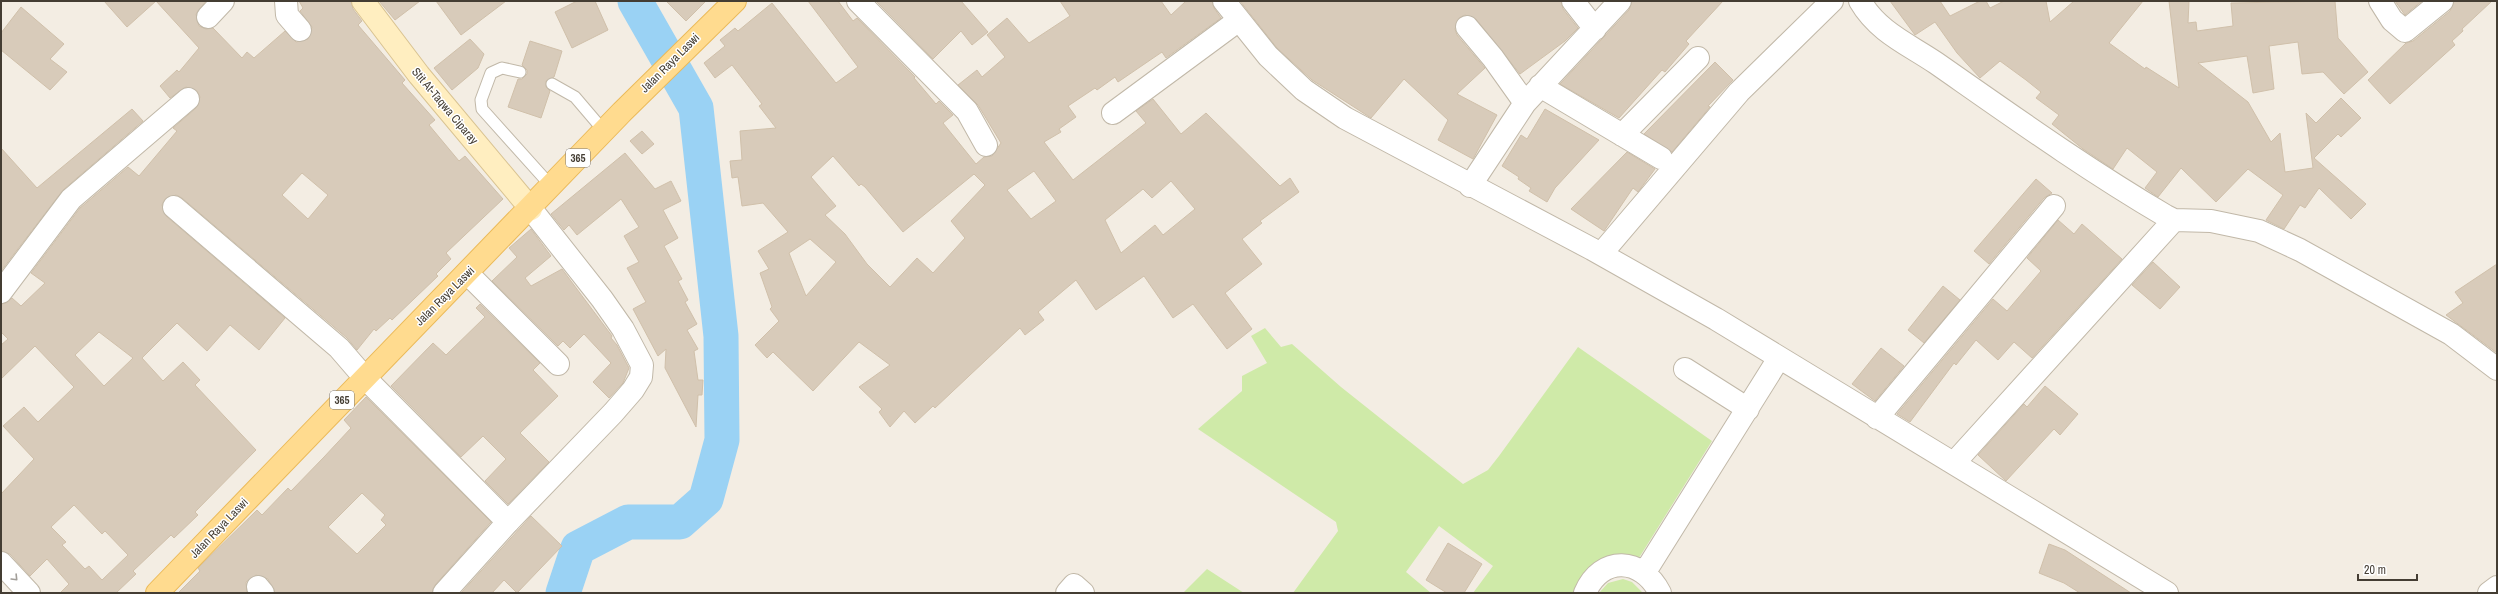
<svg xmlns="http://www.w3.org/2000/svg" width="2498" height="594" viewBox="0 0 2498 594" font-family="'Archivo Narrow',sans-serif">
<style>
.green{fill:#cfeaa8}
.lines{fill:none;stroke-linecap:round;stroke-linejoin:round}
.river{stroke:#9ad2f4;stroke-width:35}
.building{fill:#d8cbba;stroke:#d0c0aa;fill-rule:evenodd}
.service-casing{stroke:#c1b8a8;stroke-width:13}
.minor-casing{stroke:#c1b8a8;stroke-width:24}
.tertiary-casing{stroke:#c1b8a8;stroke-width:24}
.secondary-casing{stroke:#d9c391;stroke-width:24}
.primary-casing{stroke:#ebba59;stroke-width:24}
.service{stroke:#fff;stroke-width:11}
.minor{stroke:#fff;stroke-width:22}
.tertiary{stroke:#fff;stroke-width:22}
.secondary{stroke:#ffeec0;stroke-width:22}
.primary{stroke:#ffdb8f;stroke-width:22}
.oneway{stroke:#a29e99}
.labels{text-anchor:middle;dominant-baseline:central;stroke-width:3;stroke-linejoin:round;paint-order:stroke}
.shield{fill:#fff;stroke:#7c7770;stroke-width:1}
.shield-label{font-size:11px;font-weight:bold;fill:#443d33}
.street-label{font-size:12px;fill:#443d33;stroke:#fff}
</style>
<rect width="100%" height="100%" fill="#f3ede3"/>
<path class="green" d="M1265 328 1281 347 1292 344 1341 387 1463 484 1488 470 1499 456 1578 347 1712 441 1637 561 1579 593H1473L1493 566 1439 526 1406 572 1431 593H1293L1338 531 1336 522 1198 429 1242 391V376L1267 363 1251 336Z
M1207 569 1244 593H1183Z
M1623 579 1632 582 1643 593H1599L1608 583Z"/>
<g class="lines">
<path class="river" d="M563 593 578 548 628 522H680L706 499 722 440 721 336 696 108 635 1"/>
</g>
<path class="building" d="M104 1H206L196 14 199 26 206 29 213 28 242 58 247 52 254 58 285 31 296 42 308 39 312 27 300 11 303 8 299 1H351L353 9 362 21 358 25 405 80 402 83 435 120 429 125 459 161 465 156 503 199 446 253 451 259 436 274 438 276 392 320 390 318 376 331 374 329 357 350 347 338 182 198 176 195 165 199 162 205 166 216 285 318 259 350 230 325 207 351 177 323 142 358 163 381 183 362 200 380 195 385 256 450 195 512 198 515 174 538 171 535 133 571 136 574 116 593H60L69 584 47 559 30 576 10 554 1 551V494L34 459 3 426 24 407 38 422 74 387 35 346 1 379V345L8 339 1 332V304L6 303 12 298 21 306 45 283 31 273 80 208 128 167 139 176 177 131 173 128 196 108 200 97 197 91 186 87 170 98 160 86 177 70 179 72 199 48 156 1 127 27ZM302 173 328 195 308 219 282 195ZM99 332 133 358 104 386 75 355ZM74 505 102 534 105 531 128 555 102 580 89 566 85 569 62 545 66 542 51 527Z
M379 1H420L395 20Z
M436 1H506L461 35Z
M577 1H595L608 30 572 48 555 12Z
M666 1H706L686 21Z
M808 1H838L853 21 857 18 915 77 914 78 936 104 939 101 953 115 943 123 976 164 984 157 992 156 1001 143 978 105 958 85 977 70 982 77 1005 57 987 35 1007 18 1029 43 1070 16 1060 1H1161L1171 15 1186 1H1212L1214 8 1221 18 1166 58 1162 52 1118 82 1115 77 1097 90 1095 88 1068 106 1076 117 1059 129 1061 132 1044 142 1073 180 1146 123 1136 111 1153 99 1181 134 1206 113 1280 186 1290 178 1299 192 1260 221 1262 223 1242 239 1262 264 1225 293 1252 329 1227 349 1193 304 1173 318 1144 276 1096 310 1076 280 1038 312 1044 320 1025 335 1020 328 935 408 933 406 915 423 904 411 890 427 879 412 882 409 859 387 890 365 859 342 813 391 773 352 767 358 755 345 779 321 770 309 772 307 760 273 769 269 758 251 788 232 763 203 742 206 738 177 732 178 730 161 742 160 740 131 776 128 759 106 762 104 732 65 715 78 704 63 725 46 720 40 735 28 738 31 772 3 836 83 858 67ZM833 156 859 186 861 184 865 187 903 232 974 174 985 185 951 221 965 238 933 273 917 258 890 287 867 264 845 234 825 215 836 206 811 177ZM1034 171 1056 201 1031 219 1007 190ZM1171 181 1195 209 1163 235 1155 225 1121 253 1105 220 1143 189 1152 198ZM810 239 836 262 806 296 789 253Z
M876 1H961L988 32 972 45 961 31 933 59Z
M1240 1H1561L1563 9 1578 28 1565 41 1520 74 1476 19 1465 15 1459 18 1455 29 1457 35 1485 68 1457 94 1497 115 1473 159 1438 140 1448 120 1404 79 1371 118 1312 80 1277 48Z
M1632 1H1723L1686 41 1689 44 1665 72 1662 70 1619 118 1560 84 1629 10Z
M1890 1H1940L1950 16 1980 1H1986L1990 8 2004 1H2046L2050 22 2074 1H2143L2109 43 2145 69 2146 67 2179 88 2169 1H2189L2188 23 2196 22 2197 31 2233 26 2231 3 2335 1 2338 38 2368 72 2344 94 2323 72 2302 74 2298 42 2269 46 2274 89 2253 93 2247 56 2198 63 2248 102 2271 142 2280 133 2285 172 2313 168 2306 113 2316 123 2341 98 2361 118 2341 137 2338 134 2314 158 2366 204 2351 219 2319 188 2305 208 2300 205 2284 229 2266 220 2283 195 2248 169 2216 202 2181 168 2158 197 2145 188 2157 172 2127 148 2113 169 2083 149 2052 124 2059 115 2036 98 2041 92 2026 80 2000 61 1980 78 1957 53 1935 22 1915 35Z
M2395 1H2422L2405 15Z
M2454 1H2492L2462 29 2463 31 2452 41 2455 45 2390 104 2368 80 2406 43 2413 41 2450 11Z
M21 7 64 44 50 59 67 72 50 90 1 50V33Z
M470 39 484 54 478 68 452 90 434 68Z
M530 41 562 51 554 77 546 81V87L550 91 541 118 508 107 518 79H522L527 74V70L522 65Z
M1715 62 1733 80 1708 106 1710 107 1672 152 1644 134Z
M132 109 143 121 63 190 1 271V148L37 188Z
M1545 109 1599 140 1555 188 1547 202 1529 191 1531 188 1518 179 1519 177 1502 166 1521 135 1527 139Z
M642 131 654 144 642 154 630 141Z
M1627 152 1655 169 1638 192 1633 188 1604 231 1571 209Z
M625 153 655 189 671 181 681 201 663 210 678 238 664 246 682 279 678 281 688 300 685 302 697 324 687 330 698 349 694 351 698 380H703L702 395H698L696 427 665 368 666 349 658 356 633 309 646 302 627 268 639 262 624 236 639 227 621 199 577 235 569 225 564 230 551 214Z
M2036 179 2052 193 2044 198 1989 264 1974 251Z
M2058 220 2074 234 2082 224 2122 259 2032 358 2014 342 1998 360 1976 340 1956 365 1954 363 1910 422 1897 414 1993 299 2007 311 2041 271 2027 258Z
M531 229 551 256 525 278 531 286 562 269 612 336 611 338 617 345 629 368 623 383 609 398 593 382 611 363 584 334 570 348 563 341 558 346 492 281 517 257 509 248Z
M2153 262 2180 287 2160 309 2132 285Z
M2497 264V353L2446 315 2463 303 2455 292Z
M1943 286 1960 300 1924 343 1908 330Z
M480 304 540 363 533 370 558 396 520 433 549 462 508 504 485 481 506 459 483 436 461 457 391 386 433 343 446 355 485 317 476 308Z
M1881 348 1904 366 1875 401 1852 384Z
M2045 386 2078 414 2060 435 2054 429 2006 481 1978 455 2024 404 2027 407Z
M366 397 491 522 435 585 432 593H275L268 579 256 575 246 582 247 593H178L200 571 198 568 257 510 262 515 288 488 291 491 324 457 351 428 344 420ZM362 493 385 515 381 520 386 525 357 554 328 527Z
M531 516 562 546 517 593 504 580 492 593H461Z
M1448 543 1482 564 1464 593H1447L1426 580Z
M2049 544 2065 550 2131 593H2080L2064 583 2039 573Z"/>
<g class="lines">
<g class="service-casing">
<path id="service" d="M520 72 502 68 491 73 481 100 482 109 552 187
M552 84 575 97 604 131"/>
</g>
<g class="minor-casing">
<path id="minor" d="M286 1 287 15 300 30
M858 1 967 111 986 145
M1224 1 1268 56 1304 90 1345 118 1592 249 1716 319 2167 593
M1573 1 1595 29
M1860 1C1878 32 1908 44 1936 63 2012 116 2086 169 2166 216L2174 220 2211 221 2259 231 2300 250 2451 334 2497 369
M2380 1 2392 20 2405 31 2442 1
M208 17 223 1
M1467 27 1493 58 1525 103
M1540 86 1661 158
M1113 113 1239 20
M1622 135 1698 58
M1470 186 1525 103 1620 1
M174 207 339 348 364 377 508 522
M1601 254 1739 92 1832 1
M467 273 558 364
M1 292 71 199 188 99
M1685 369 1748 409
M1877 418 2054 206
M1954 463 2174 220
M1 563 29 593
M1645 572 1779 358
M258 587 263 593
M1067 593 1074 585 1083 593
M1585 593C1601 555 1642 557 1660 593
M2489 593 2497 587"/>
</g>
<g class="tertiary-casing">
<path id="tertiary" d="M444 593 508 522 613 413 633 390 641 377 642 365 623 329 602 299 531 209"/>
</g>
<g class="secondary-casing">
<path id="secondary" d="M363 1 419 75 531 209"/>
</g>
<g class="primary-casing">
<path id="primary" d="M157 593 622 112 735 1"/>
</g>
<use href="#service" class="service"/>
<use href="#minor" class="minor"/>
<use href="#tertiary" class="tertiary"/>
<use href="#secondary" class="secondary"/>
<use href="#primary" class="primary"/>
</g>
<defs><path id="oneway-chevron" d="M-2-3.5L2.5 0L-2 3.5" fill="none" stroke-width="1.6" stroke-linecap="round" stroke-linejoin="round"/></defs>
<use class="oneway" href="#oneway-chevron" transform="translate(15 578) rotate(46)"/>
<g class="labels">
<g class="shield">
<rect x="566" y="149" width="24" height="18" rx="3"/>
<rect x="330" y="391" width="24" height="18" rx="3"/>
</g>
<g class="shield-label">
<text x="578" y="158">365</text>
<text x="342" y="400">365</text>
</g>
<g class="street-label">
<text transform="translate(670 63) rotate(-45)">Jalan Raya Laswi</text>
<text transform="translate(445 106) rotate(50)">Stit At-Taqwa Ciparay</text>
<text transform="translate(445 296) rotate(-45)">Jalan Raya Laswi</text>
<text transform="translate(219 528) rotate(-46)">Jalan Raya Laswi</text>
</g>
</g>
<rect width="2498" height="594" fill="none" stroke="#443d33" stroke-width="4"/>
<path d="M2358 574v6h59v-6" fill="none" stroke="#443d33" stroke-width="2"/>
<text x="2364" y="574" font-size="12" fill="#443d33" stroke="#ffffff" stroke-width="3" paint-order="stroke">20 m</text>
</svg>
